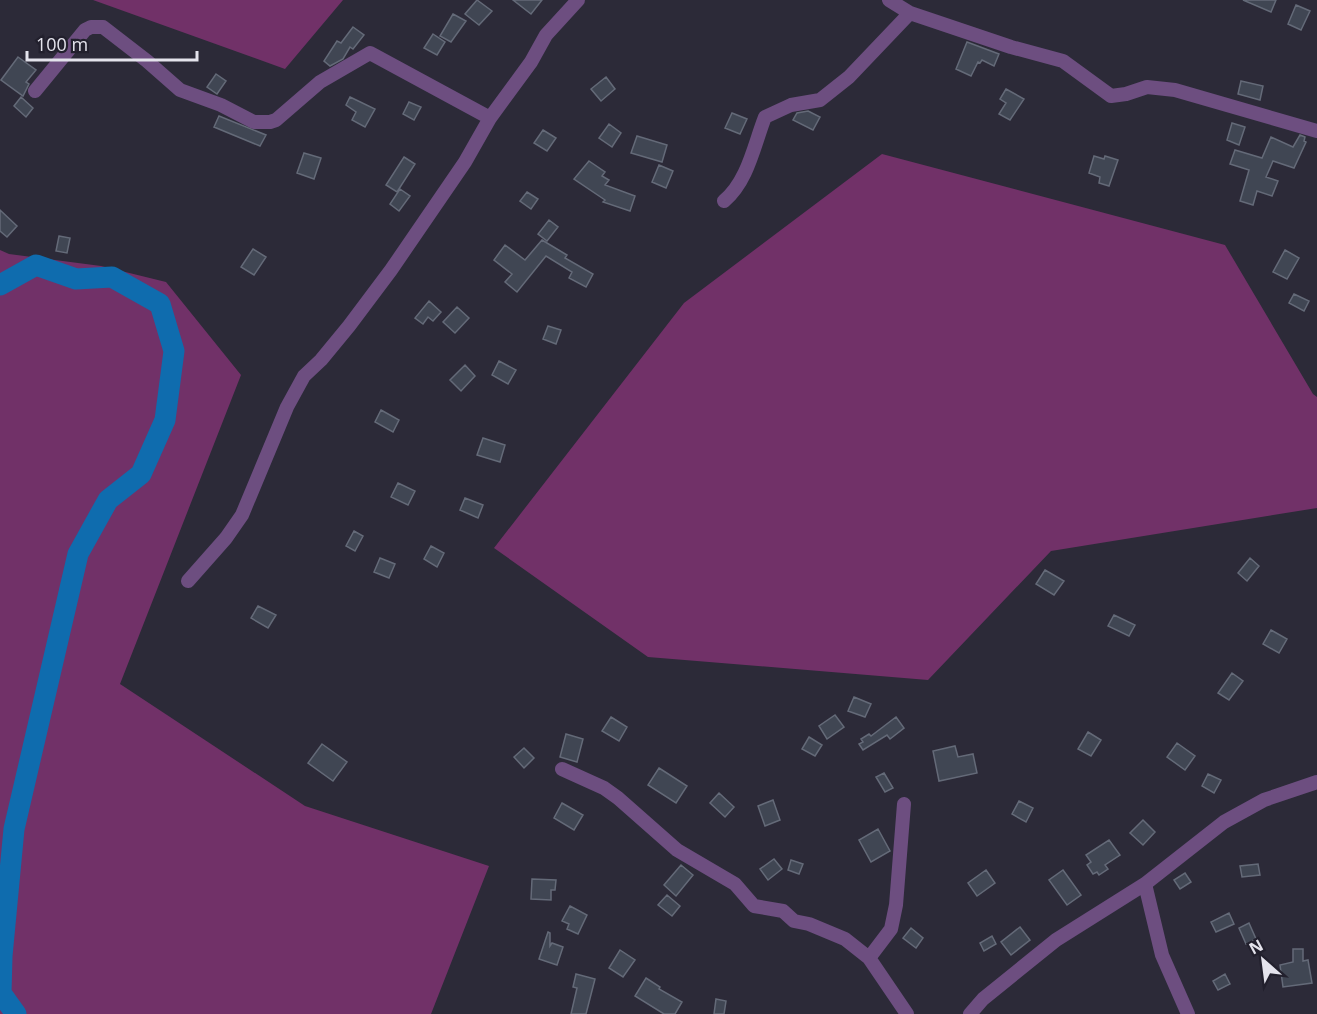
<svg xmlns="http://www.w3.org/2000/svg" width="1317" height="1014" viewBox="0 0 1317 1014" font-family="'Open Sans',sans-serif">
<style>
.green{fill:#713168}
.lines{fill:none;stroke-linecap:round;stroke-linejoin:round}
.river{stroke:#0f6cae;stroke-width:21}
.building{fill:#404653;stroke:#646a78;stroke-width:1.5}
.minor{stroke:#6d4e80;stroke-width:14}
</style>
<rect width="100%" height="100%" fill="#2c2a38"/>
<path class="green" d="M93 0H343L285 69Z
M882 154 1225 245 1313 394 1317 397V508L1051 551 928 680 648 657 494 548 684 303Z
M0 250 9 254 101 266 166 282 241 375 120 684 305 806 489 866 431 1014H0Z"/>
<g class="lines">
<path class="river" d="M0 285 36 265 76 279 112 277 160 304 174 351 165 420 141 474 108 500 78 554 14 829 2 956 1 993 16 1014"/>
</g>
<path class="building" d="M477 0 492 11 479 25 465 14Z
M513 0H542L531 14Z
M1243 0H1276L1271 12Z
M1296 5 1310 11 1301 30 1288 24Z
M453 14 466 21 451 42 440 36Z
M353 27 364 35 353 49 350 47 343 59 330 66 324 61 337 41 341 43Z
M433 34 445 42 437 55 424 48Z
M967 42 999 54 994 66 982 60 980 63 978 62 971 76 956 69Z
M18 57 36 70 26 82 29 84 23 96 1 80Z
M216 74 226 81 217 94 207 87Z
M606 77 615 89 601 101 591 89Z
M1241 81 1263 86 1260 100 1238 94Z
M1006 89 1024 99 1010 120 999 114 1006 103 1000 99Z
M21 97 33 108 26 117 14 106Z
M350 97 375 109 365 127 352 120 356 112 346 105Z
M409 102 421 107 414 120 403 114Z
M808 111 820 117 813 130 793 120 797 113Z
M732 113 747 119 740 134 725 128Z
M219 116 266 135 260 146 214 127Z
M1232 123 1245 127 1239 145 1227 140Z
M609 124 621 133 612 147 599 138Z
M543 130 556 138 547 151 534 143Z
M1300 135 1305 137 1304 141 1306 142 1294 168 1273 161 1266 177 1278 181 1272 196 1257 191 1253 205 1240 201 1249 170 1230 164 1235 150 1262 158 1271 137 1293 147Z
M637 136 667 145 662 162 631 153Z
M304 153 321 158 314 179 297 173Z
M1094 156 1104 159 1105 156 1118 160 1109 186 1099 183 1100 177 1089 173Z
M404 157 415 164 397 192 386 185Z
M589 161 605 172 602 176 609 180 605 185 635 196 630 211 603 202 605 200 574 179Z
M659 165 673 171 666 188 652 182Z
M400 189 410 196 399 211 390 204Z
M527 192 538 199 531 209 520 201Z
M0 210 17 226 7 237 0 231Z
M549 220 558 227 547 241 538 234Z
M59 236 70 238 67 253 56 251Z
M542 240 567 255 565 258 593 274 586 287 569 278 572 272 546 256 517 292 505 282 512 274 494 260 505 245 525 260Z
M253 249 266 257 254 275 241 267Z
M1285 250 1299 258 1287 279 1273 272Z
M1294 294 1309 301 1304 311 1289 303Z
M429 301 441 312 433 321 428 317 423 324 415 318Z
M457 307 469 318 455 333 443 322Z
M548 326 561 330 556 344 543 339Z
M499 361 516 370 508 384 492 375Z
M465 365 475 376 461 391 450 380Z
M381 410 399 420 393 432 375 422Z
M483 438 505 445 500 462 477 455Z
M398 483 415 491 408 505 391 497Z
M465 498 483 505 478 518 460 510Z
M354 531 363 536 355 551 346 546Z
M431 546 444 553 437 567 424 559Z
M380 558 395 564 389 578 374 572Z
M1250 558 1259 566 1247 581 1238 573Z
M1045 570 1064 581 1054 595 1036 584Z
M258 606 276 615 268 628 251 618Z
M1114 615 1135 625 1129 636 1108 626Z
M1271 630 1287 639 1279 653 1263 644Z
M1232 673 1243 681 1229 700 1218 693Z
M854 697 871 704 865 717 848 711Z
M835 715 844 727 827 739 819 726Z
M611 717 627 727 619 741 602 731Z
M896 717 904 728 890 739 887 735 863 750 859 744 863 742 861 739 869 734 871 736Z
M1088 732 1101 740 1091 756 1078 749Z
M566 734 583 739 577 762 560 757Z
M809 737 822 745 815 756 802 749Z
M1177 743 1195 756 1185 770 1167 757Z
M322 744 347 762 333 781 308 763Z
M955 746 958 757 973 754 977 773 939 781 933 751Z
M524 748 534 758 524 768 514 757Z
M659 768 687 786 676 803 648 785Z
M884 773 893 788 885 792 876 777Z
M1208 774 1221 780 1214 793 1202 786Z
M719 793 734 807 725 817 710 803Z
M773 800 780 820 765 826 758 806Z
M1019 801 1033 808 1026 822 1012 814Z
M562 803 583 815 574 830 554 818Z
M1143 820 1155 832 1143 845 1130 833Z
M878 829 890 851 871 862 859 840Z
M1109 840 1120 855 1105 865 1108 869 1099 875 1097 872 1093 874 1087 865 1091 862 1086 855Z
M774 859 782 869 768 880 760 869Z
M791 860 803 864 799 874 788 870Z
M1258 864 1260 875 1242 877 1240 866Z
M681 865 693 875 676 896 664 885Z
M986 870 995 883 977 896 968 883Z
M1063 870 1081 895 1067 905 1049 880Z
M1185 873 1191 882 1180 889 1174 880Z
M532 879 556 880 555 890H551V900L531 899Z
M667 895 680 906 672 916 658 905Z
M570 906 587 915 578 934 567 929 569 924 562 921Z
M1229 913 1234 924 1216 932 1211 922Z
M1249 923 1256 939 1246 944 1239 928Z
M1020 927 1030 940 1011 955 1001 942Z
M911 928 923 938 916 948 903 938Z
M548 932 550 933V946L552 943 563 947 557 965 539 959Z
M992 936 996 944 984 951 980 943Z
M1293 949H1303V961L1308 960 1312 983 1283 987 1280 965 1293 962Z
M620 950 635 960 623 977 609 968Z
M576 974 595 979 586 1014H571L577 988 573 987Z
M1225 974 1230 984 1218 990 1213 981Z
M646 978 660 987 659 989 682 1002 675 1014H664L635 996Z
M716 999 726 1001 724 1014H714Z"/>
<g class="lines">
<path class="minor" d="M889 0 910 13 1011 47 1063 61 1111 96 1126 94 1147 87 1175 90 1317 131
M35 91 85 30 91 27H103L147 61 180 90 221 105 254 122H270L276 120 320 82 370 53 490 118
M724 201C748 181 754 145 765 117L791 105 820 100 849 77 910 13
M188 581 226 538 242 515 287 407 304 376 321 360 349 326 391 270 465 162 490 118 531 62 546 35 578 0
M562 769 604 788 618 798 677 850 735 884 754 906 783 911 794 921 809 924 845 939 869 958
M904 804 896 905 891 929 869 958 907 1014
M1145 884 1162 955 1188 1014
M970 1014 983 999 1056 940 1145 884 1224 822 1264 800 1317 782"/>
</g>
<g transform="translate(1263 960) rotate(332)" stroke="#22202d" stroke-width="4.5" paint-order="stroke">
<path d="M0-4.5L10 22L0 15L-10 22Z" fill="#e4e3ec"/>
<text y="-9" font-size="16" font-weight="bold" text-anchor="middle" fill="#e4e3ec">N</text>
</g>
<path d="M27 51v9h170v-9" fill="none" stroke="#e4e3ec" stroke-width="3"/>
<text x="36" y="51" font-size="18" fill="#e4e3ec" stroke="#22202d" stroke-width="4.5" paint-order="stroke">100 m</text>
</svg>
